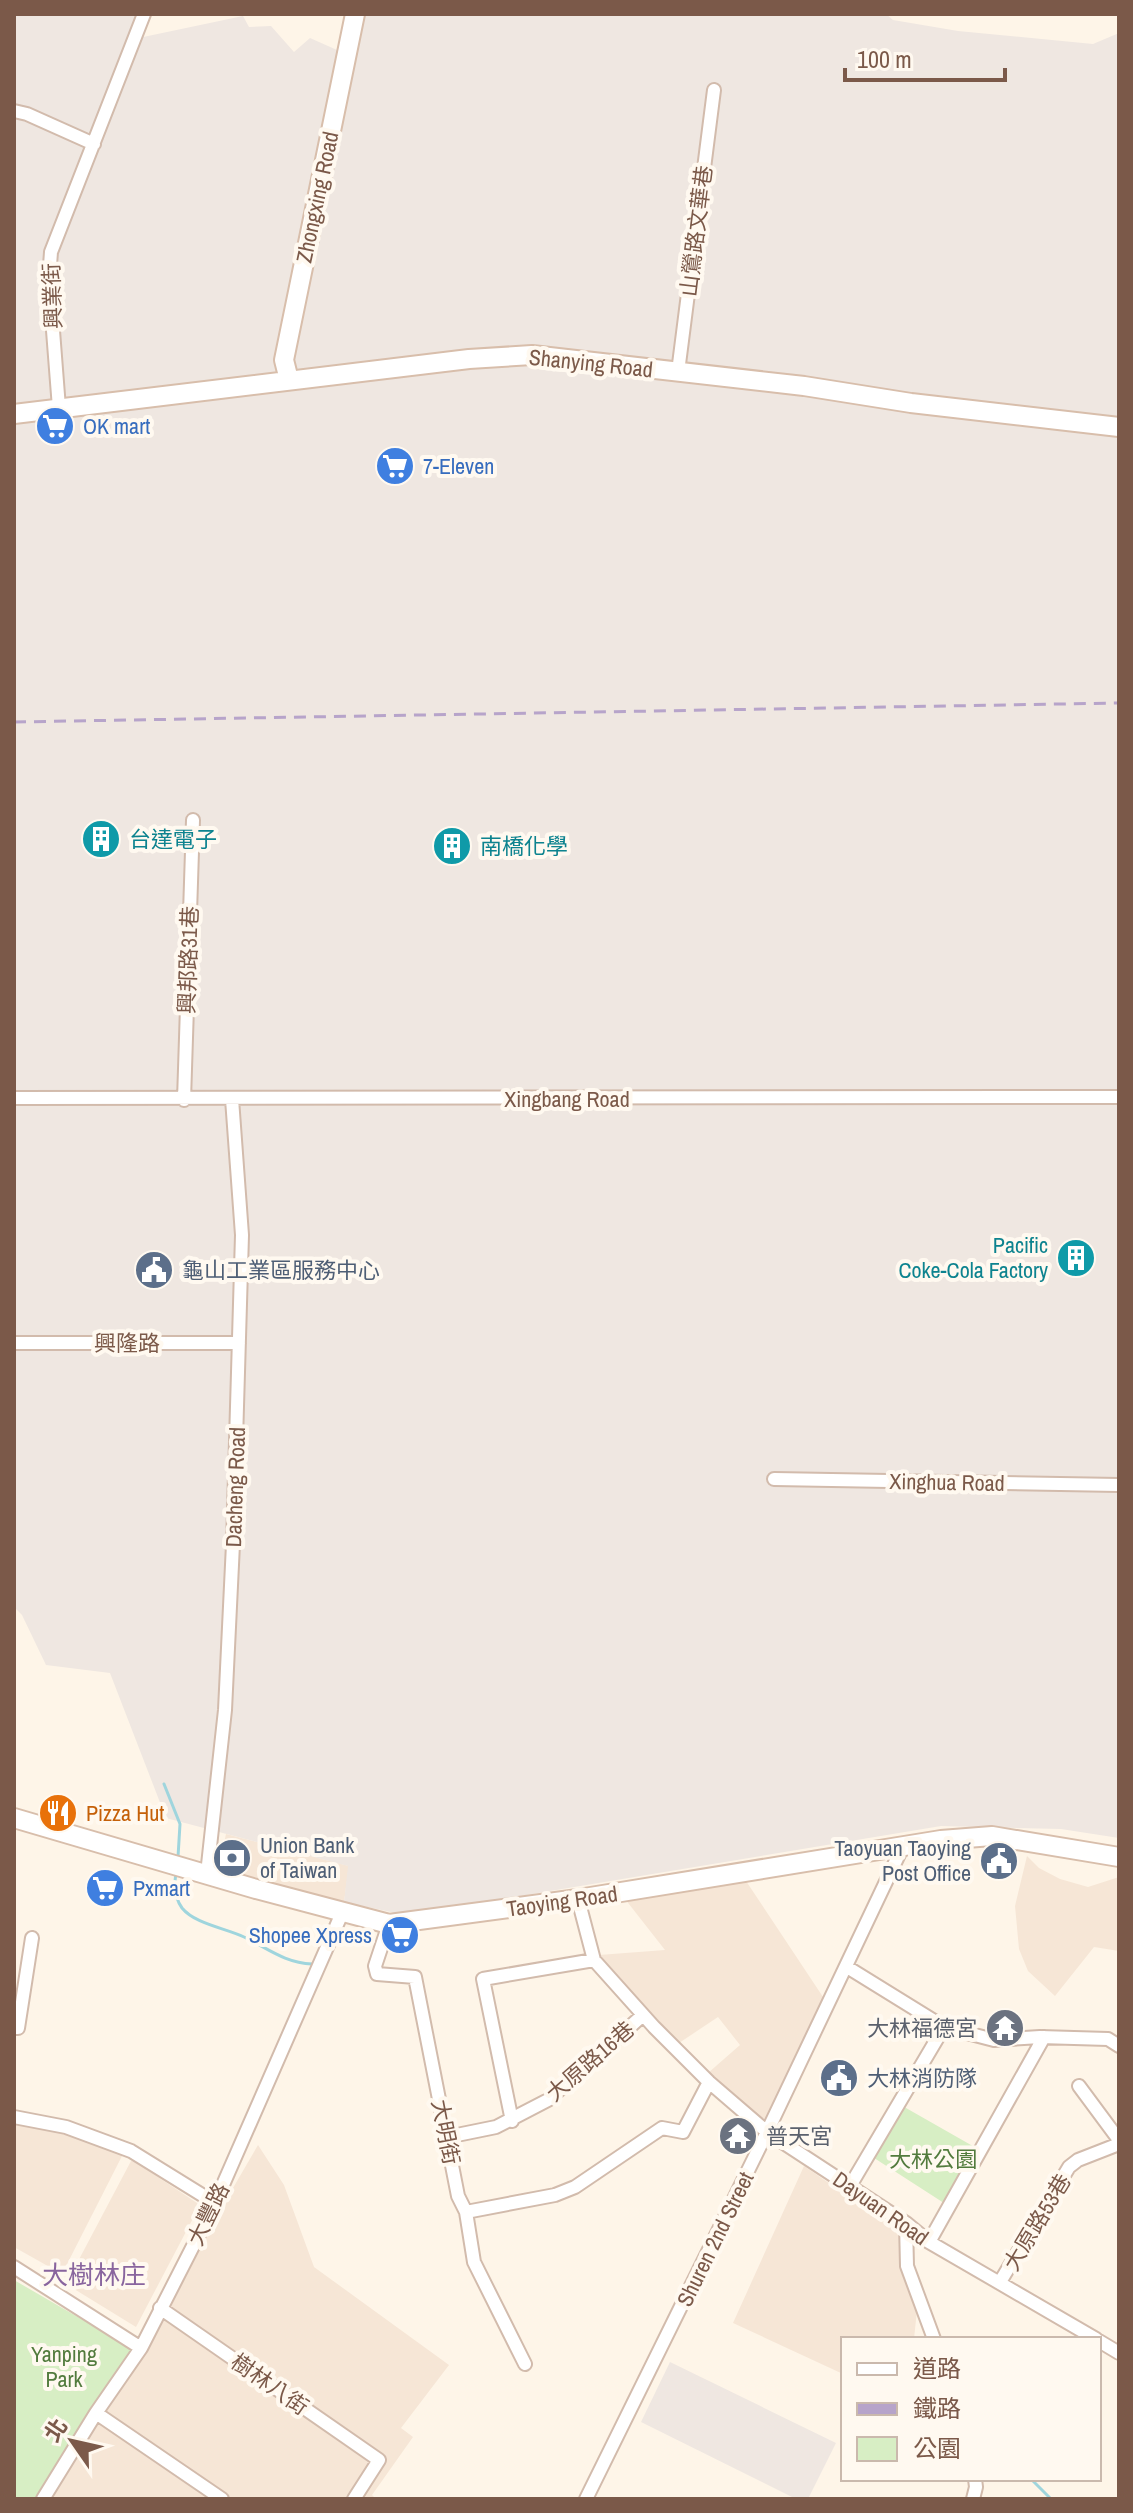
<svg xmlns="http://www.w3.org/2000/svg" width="1133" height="2513" viewBox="0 0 1133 2513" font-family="'Archivo Narrow','Noto Sans TC',sans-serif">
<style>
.residential{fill:#f6e6d6}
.industrial{fill:#efe7e1}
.green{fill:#d7eec4}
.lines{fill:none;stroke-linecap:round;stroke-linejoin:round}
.stream{stroke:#9fd5dd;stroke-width:3}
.street-casing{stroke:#d2bbac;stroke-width:16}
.secondary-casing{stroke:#d8beab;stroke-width:22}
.street{stroke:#fff;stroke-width:12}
.secondary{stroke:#fff;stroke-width:18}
.rail{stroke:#b7a4ca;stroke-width:3;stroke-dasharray:12 8;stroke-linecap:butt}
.labels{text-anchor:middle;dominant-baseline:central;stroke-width:8;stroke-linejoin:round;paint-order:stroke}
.street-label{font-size:22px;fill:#7b5949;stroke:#fff9f0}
.shop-label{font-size:22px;fill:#366cbe;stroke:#fff9f0;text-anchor:start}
.culture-label{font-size:22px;fill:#0d838f;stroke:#fff9f0;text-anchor:start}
.service-label{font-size:22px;fill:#4e5e75;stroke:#fff9f0;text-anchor:start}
.food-label{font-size:22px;fill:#c56008;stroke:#fff9f0;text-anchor:start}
.worship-label{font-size:22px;fill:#5b616d;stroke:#fff9f0;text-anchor:end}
.park-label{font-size:22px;fill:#527b3d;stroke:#fff9f0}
.quarter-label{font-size:26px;fill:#89659e;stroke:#fff9f0}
</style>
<rect width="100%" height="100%" fill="#fef5e8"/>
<path class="residential" d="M226 1834 349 1866 344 1902 218 1872Z
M1027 1856 1039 1868 1060 1879 1088 1887 1119 1877V1951L1094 1947 1055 1996 1028 1971 1019 1949 1015 1906Z
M744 1878 825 2000 765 2124 708 2073 740 2045 718 2017 679 2043 599 1955 665 1950 625 1899Z
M14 2121 31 2123 118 2151 122 2156 62 2274 14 2247Z
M258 2145 284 2185 314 2267 449 2365 401 2428 413 2437 372 2495 376 2499H52Z
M131 2161H134L200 2205 136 2327 66 2284Z
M804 2166 899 2231 917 2310 914 2339H843V2374L733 2323Z"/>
<path class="industrial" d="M14 14H137L129 40 243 16 249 27 271 26 294 52 310 38 355 58 362 14H886L893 20 958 31 1093 44 1119 33V1838L1061 1829 941 1826 405 1915 344 1902 348 1866 166 1818 110 1673 46 1665 22 1615 14 1607Z
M670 2362 836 2443 808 2499H796L641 2422Z"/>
<path class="green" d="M899 2104 978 2149 947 2205 871 2156Z
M14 2280 133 2349 43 2499H14Z"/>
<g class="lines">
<path class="stream" d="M164 1784 180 1824 178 1857
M176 1873C174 1885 174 1897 182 1908 195 1924 225 1928 244 1937 267 1948 285 1963 312 1964
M1031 2479 1051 2499"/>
<g class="street-casing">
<path id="street" d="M14 111 27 114 94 144
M678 372 714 90
M59 408 49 279 51 252 144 14
M14 1098 1119 1097
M184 1100 193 820
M14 1343H239
M774 1479 1119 1485
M207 1874 225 1710 233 1544 242 1235 232 1099
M578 1899 594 1960 654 2027 709 2082 767 2132 906 2223 929 2242 1096 2339
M389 1924 375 1966 377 1974 415 1977 458 2196 466 2212 474 2262 525 2364
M847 1967 944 2027 994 2040 1040 2037 1108 2039 1119 2046
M14 2028H18L32 1938
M1079 2086 1119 2140
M14 2117 66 2127 131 2151 215 2203
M512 2121 483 1979 594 1960
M447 2137 496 2127 548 2100 643 2015
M850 2186 944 2027
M466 2212 555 2195 575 2187 662 2128 683 2132 709 2082
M906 2223 907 2266 934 2339
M929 2242 1044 2037
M14 2267 141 2348
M1000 2282 1069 2167 1078 2160 1119 2144
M160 2308 379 2460 354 2499
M1099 2341 1119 2353
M96 2413 222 2499
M43 2499 96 2413 141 2348 215 2203 342 1913
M586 2499 767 2132 902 1848
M973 2499 976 2487 975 2479"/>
</g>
<g class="secondary-casing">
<path id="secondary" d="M289 380 284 360 355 14
M14 414 469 359 532 355 804 386 911 403 1119 427
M14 1818 256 1889 389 1924 578 1899 941 1840 992 1836 1119 1857"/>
</g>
<use href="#street" class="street"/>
<use href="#secondary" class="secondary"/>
<path class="rail" d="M14 722 1119 703"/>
</g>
<defs>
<g id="supermarket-disc" transform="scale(2)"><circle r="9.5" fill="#3f7fe0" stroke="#fff9f0"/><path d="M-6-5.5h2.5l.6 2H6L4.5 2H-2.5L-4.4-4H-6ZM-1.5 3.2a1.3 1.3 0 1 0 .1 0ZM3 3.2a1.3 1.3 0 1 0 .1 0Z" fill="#fff"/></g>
<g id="building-disc" transform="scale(2)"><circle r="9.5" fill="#0f9aa8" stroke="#fff9f0"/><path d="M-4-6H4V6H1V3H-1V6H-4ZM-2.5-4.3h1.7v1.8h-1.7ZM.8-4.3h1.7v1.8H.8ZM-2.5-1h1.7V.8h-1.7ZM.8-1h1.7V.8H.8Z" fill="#fff"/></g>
<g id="civic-disc" transform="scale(2)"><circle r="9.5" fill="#5c6f8a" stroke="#fff9f0"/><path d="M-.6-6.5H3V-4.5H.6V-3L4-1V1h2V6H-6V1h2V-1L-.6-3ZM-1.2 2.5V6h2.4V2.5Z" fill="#fff"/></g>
<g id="restaurant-disc" transform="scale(2)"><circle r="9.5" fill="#e8710a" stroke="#fff9f0"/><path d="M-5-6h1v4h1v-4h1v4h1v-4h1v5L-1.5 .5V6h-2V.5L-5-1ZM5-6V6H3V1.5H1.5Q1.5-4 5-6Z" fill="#fff"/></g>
<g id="bank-disc" transform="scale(2)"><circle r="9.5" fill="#5c6f8a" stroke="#fff9f0"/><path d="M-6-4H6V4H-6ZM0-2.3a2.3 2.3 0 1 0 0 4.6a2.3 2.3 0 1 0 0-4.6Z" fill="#fff"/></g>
<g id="temple-disc" transform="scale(2)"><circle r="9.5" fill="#6b7280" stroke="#fff9f0"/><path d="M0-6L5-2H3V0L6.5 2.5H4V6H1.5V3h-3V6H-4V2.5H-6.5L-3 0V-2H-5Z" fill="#fff"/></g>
</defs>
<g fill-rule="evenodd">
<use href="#supermarket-disc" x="55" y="426"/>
<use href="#supermarket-disc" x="395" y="466"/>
<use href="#building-disc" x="101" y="839"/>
<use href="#building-disc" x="452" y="846"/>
<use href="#building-disc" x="1076" y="1258"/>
<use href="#civic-disc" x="154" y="1270"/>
<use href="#restaurant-disc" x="58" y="1813"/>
<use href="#bank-disc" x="232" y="1858"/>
<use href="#civic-disc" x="999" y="1861"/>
<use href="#supermarket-disc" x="105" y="1888"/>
<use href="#supermarket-disc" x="400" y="1935"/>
<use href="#temple-disc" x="1005" y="2028"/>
<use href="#civic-disc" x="839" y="2078"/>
<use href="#temple-disc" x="738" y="2136"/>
</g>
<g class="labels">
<g class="street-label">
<text transform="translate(317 197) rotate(-78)">Zhongxing Road</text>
<text transform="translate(696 231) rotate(-83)">山鶯路文華巷</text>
<text transform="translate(52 296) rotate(-92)">興業街</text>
<text transform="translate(591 363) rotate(6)">Shanying Road</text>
<text transform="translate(188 960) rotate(-88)">興邦路31巷</text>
<text x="567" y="1099">Xingbang Road</text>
<text x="127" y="1343">興隆路</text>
<text transform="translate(947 1482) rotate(1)">Xinghua Road</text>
<text transform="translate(235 1487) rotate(-88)">Dacheng Road</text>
<text transform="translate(562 1901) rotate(-8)">Taoying Road</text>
<text transform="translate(590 2061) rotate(-41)">大原路16巷</text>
<text transform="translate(446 2132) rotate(79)">大明街</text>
<text transform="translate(881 2208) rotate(35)">Dayuan Road</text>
<text transform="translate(208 2214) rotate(-64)">大豐路</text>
<text transform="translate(1037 2222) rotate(-59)">大原路53巷</text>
<text transform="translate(715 2239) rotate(-64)">Shuren 2nd Street</text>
<text transform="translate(270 2384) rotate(35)">樹林八街</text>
</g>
<g class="shop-label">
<text x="83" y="426">OK mart</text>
<text x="423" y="466">7-Eleven</text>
<text x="133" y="1888">Pxmart</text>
<text x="372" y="1935" text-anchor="end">Shopee Xpress</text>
</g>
<g class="culture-label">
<text x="129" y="839">台達電子</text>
<text x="480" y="846">南橋化學</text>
<text x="1048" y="1245" text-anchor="end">Pacific<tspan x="1048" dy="25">Coke-Cola Factory</tspan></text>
</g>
<g class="service-label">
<text x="182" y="1270">龜山工業區服務中心</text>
<text x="260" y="1845">Union Bank<tspan x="260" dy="25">of Taiwan</tspan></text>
<text x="971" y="1848" text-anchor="end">Taoyuan Taoying<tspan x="971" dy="25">Post Office</tspan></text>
<text x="867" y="2078">大林消防隊</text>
</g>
<g class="food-label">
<text x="86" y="1813">Pizza Hut</text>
</g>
<g class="worship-label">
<text x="977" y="2028">大林福德宮</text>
<text x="766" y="2136" text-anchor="start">普天宮</text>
</g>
<g class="park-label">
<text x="933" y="2159">大林公園</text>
<text x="64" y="2354">Yanping<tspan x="64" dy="25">Park</tspan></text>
</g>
<g class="quarter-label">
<text x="94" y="2274">大樹林庄</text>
</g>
</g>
<rect width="1133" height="2513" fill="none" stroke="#7b5949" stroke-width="32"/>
<rect x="841" y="2337" width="260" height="144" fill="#fff9f0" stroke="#cab9ad" stroke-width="2"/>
<rect x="857" y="2363" width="40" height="12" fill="#ffffff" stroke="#cab9ad" stroke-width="2"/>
<text x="913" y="2377" font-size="24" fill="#7b5949">道路</text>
<rect x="857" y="2403" width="40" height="12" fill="#b7a4ca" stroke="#cab9ad" stroke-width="2"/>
<text x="913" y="2417" font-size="24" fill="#7b5949">鐵路</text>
<rect x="857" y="2437" width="40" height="24" fill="#d7eec4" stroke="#cab9ad" stroke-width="2"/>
<text x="913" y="2457" font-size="24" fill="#7b5949">公園</text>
<g transform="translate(72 2441) rotate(304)" stroke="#fff9f0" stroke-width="6" paint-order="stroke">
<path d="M0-6L14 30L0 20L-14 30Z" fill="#7b5949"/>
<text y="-12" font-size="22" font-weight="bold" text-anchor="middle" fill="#7b5949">北</text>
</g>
<path d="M845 68v12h160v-12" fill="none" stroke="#7b5949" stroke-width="4"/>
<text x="857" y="68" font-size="24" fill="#7b5949" stroke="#fff9f0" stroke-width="6" paint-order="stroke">100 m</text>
</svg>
